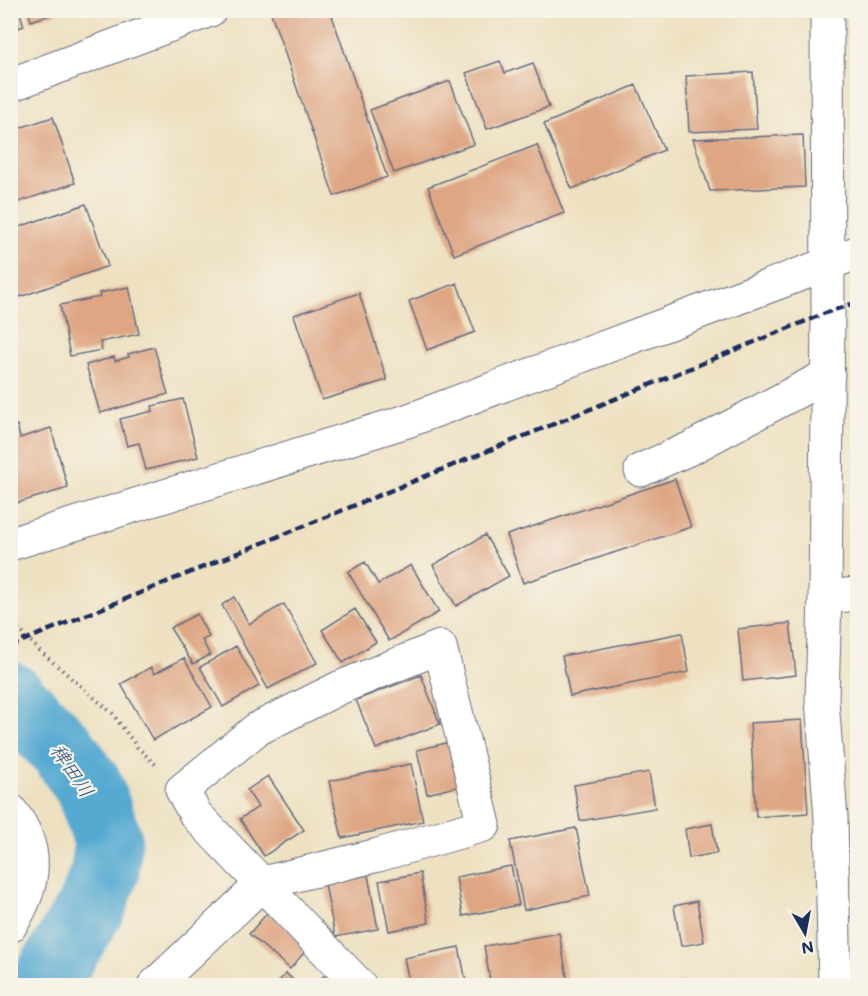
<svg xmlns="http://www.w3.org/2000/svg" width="868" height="996" viewBox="0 0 868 996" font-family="Mali,'Klee One',sans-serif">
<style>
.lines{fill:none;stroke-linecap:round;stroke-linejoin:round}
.river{stroke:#56aad2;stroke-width:69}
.building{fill:#dea683}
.minor-casing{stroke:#656d81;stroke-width:35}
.path{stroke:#656d81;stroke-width:4;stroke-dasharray:1.5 4.5;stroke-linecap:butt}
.minor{stroke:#fff;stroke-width:33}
.rail{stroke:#1b2f5e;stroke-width:4.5;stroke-dasharray:9 4.5;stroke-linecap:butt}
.labels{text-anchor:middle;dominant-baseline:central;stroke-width:4.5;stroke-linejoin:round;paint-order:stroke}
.water-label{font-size:20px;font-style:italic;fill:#2d5481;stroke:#f7f3e8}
</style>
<rect width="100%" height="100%" fill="#f7f3e8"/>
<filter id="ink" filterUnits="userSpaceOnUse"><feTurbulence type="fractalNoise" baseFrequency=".0167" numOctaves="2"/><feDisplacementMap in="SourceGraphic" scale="12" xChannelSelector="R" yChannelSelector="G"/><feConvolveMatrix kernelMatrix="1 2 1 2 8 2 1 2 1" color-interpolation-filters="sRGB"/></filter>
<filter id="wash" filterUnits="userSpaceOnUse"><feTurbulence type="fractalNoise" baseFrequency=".008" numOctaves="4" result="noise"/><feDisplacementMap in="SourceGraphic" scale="24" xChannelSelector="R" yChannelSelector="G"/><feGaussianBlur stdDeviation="1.35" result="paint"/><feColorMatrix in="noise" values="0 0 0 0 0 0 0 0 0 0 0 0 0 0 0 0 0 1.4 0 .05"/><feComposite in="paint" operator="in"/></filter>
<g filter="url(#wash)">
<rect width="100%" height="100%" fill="#eee1c1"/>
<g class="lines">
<path class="river" d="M10 696 63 749 89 787 108 840 105 871 93 904 43 986"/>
</g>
<g id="blocks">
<path class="building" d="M10 10H19L24 26 10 31Z
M28 10H62V11L31 21Z
M270 10H330L387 177 334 196Z
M500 61 505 73 533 63 549 107 487 129 466 73Z
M753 72 757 129 689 132 686 76Z
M450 81 474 144 394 173 370 110Z
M636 85 664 150 572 189 544 124Z
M53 117 75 183 10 205V131Z
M803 135 805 187 710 191 693 139Z
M537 145 564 213 454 255 428 187Z
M86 204 108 266 14 299 10 288V230Z
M457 283 475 332 427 350 409 301Z
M129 287 139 334 100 342 102 350 70 356 60 305 100 297 99 293Z
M359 293 387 380 322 400 294 315Z
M154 347 168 394 100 413 86 365 114 357 115 361 129 357 128 354Z
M183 399 198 457 146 470 139 443 127 446 120 419 153 411 152 406Z
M17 425 20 438 51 428 68 488 10 505V427Z
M675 479 691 527 523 583 507 535Z
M485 535 509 576 456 606 433 565Z
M365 562 378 584 411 565 439 612 389 641 348 572Z
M234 597 249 624 284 604 317 663 268 689 222 605Z
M355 609 376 642 343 663 322 630Z
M197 614 209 637 202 640 210 655 193 664 170 628Z
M790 623 796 675 743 681 738 629Z
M682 633 689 672 570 696 562 656Z
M236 646 259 686 223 707 200 667Z
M184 658 212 707 153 740 121 684 151 667 154 674Z
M421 675 440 724 376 749 356 700Z
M802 720 808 813 756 817 750 723Z
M450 742 460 786 427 794 417 750Z
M411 764 423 821 342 838 329 781Z
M649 772 655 808 580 821 574 785Z
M268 776 304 830 264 856 240 819 258 807 247 790Z
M712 824 717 853 689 858 685 829Z
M576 828 590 896 524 910 510 841Z
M511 866 519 905 463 916 456 877Z
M420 873 429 923 389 931 379 881Z
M368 875 378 929 335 937 325 884Z
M697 901 704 942 681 946 674 906Z
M268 912 309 947 290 969 249 934Z
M559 933 568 982 547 986H491L484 946Z
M459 947 467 986H410L404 958Z
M330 970 346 986H314Z
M286 973 299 986H275Z
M678 982 702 984V986H678Z"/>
</g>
</g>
<g filter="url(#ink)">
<use href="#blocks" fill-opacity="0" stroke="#656d81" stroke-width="1.5"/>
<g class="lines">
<g class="minor-casing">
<path id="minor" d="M827 10 828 312 825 597 822 700 831 818 835 986
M10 85 210 10
M641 470 691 448 828 375
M10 544 407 421 828 264 858 252
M825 597 858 594
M10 810C41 848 36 886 10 926
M154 986 263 883 378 855 484 825 440 647 339 688 257 729 182 790 196 815 360 986"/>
</g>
<path class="path" d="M10 620 40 651 112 713 137 747 156 765"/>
<use href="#minor" class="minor"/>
<path class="rail" d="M10 646 828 312 858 302"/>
</g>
</g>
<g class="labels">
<g class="water-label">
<text transform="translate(73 770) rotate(56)">稗田川</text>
</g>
</g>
<rect width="868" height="996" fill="none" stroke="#f7f3e8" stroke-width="36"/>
<g transform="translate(805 933) rotate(170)" stroke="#f7f3e8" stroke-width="4.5" paint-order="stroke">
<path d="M0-4.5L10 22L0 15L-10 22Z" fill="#1b2f5e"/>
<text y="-9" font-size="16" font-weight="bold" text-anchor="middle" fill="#1b2f5e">N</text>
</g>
</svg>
